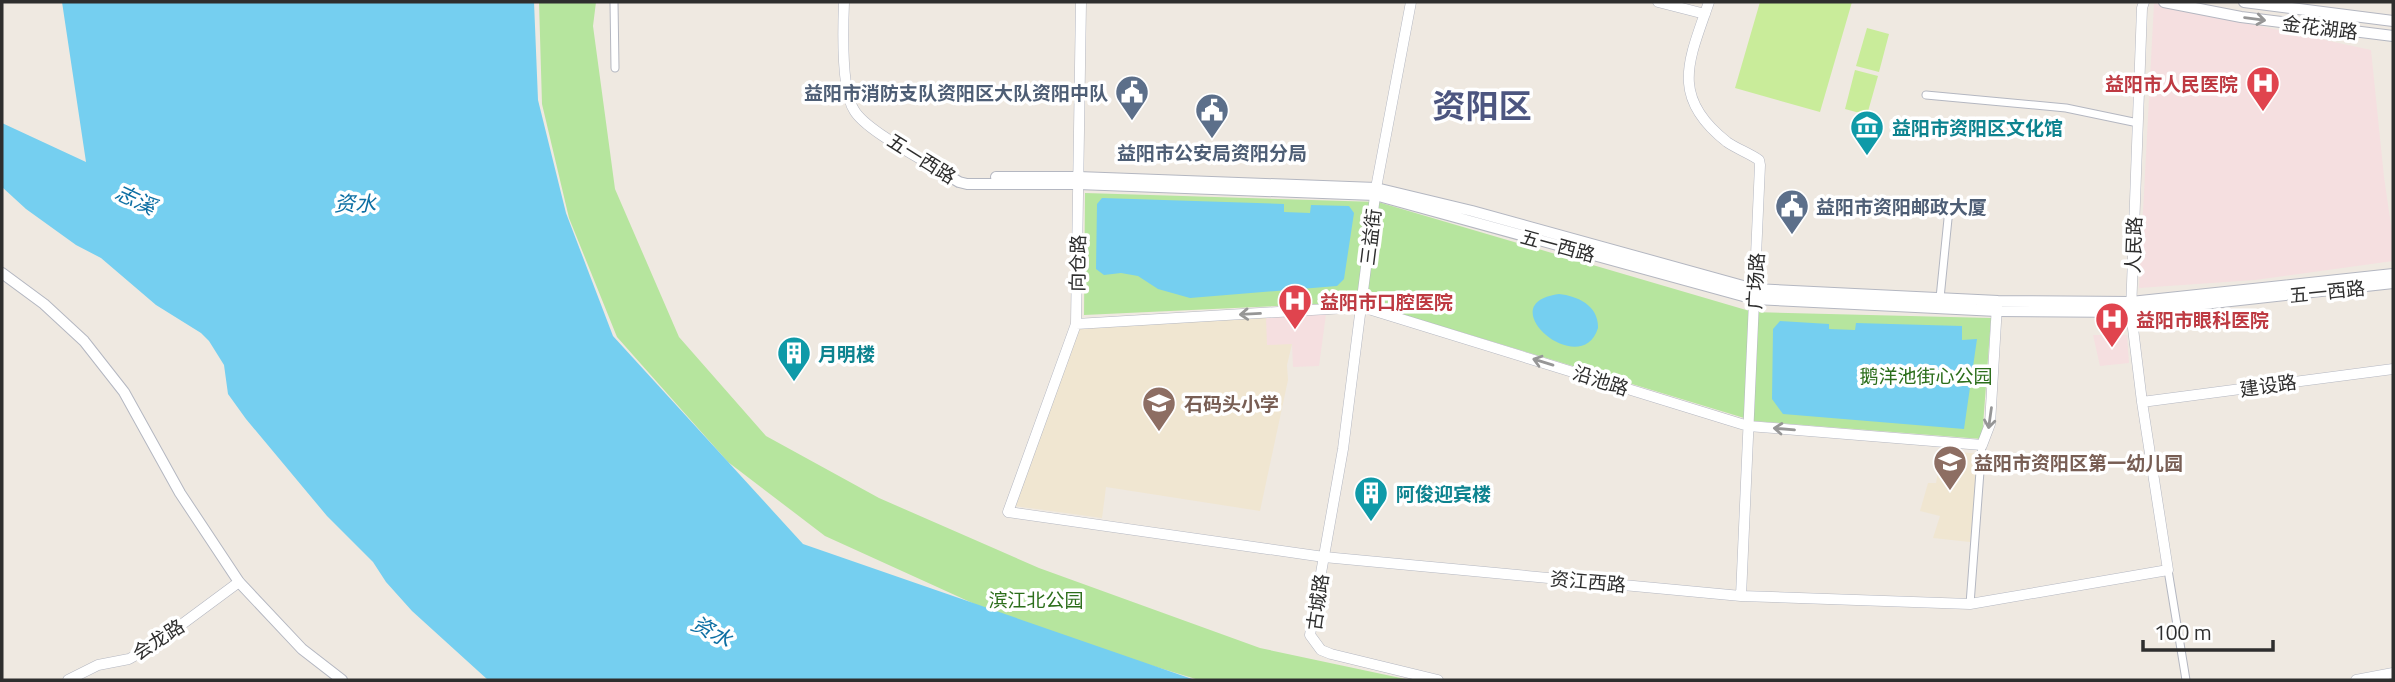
<svg xmlns="http://www.w3.org/2000/svg" width="2395" height="682" viewBox="0 0 2395 682" font-family="'Titillium Web','Noto Sans SC',sans-serif">
<style>
.education{fill:#f0e6d1}
.medical{fill:#f5dfe0}
.green{fill:#b6e59e}
.pitch{fill:#c9ec9a}
.water{fill:#75cff0}
.lines{fill:none;stroke-linecap:round;stroke-linejoin:round}
.minor-casing{stroke:#b4b7c1;stroke-width:9}
.tertiary-casing{stroke:#b4b7c1;stroke-width:11}
.secondary-casing{stroke:#b4b7c1;stroke-width:12}
.minor{stroke:#fff;stroke-width:7}
.tertiary{stroke:#fff;stroke-width:10}
.secondary{stroke:#fff;stroke-width:10}
.oneway{stroke:#969696}
.labels{text-anchor:middle;dominant-baseline:central;stroke-width:7;stroke-linejoin:round;paint-order:stroke}
.street-label{font-size:19px;fill:#2e2e2e;stroke:#fff}
.health-label{font-size:19px;font-weight:bold;fill:#be3a42;stroke:#fff;text-anchor:start}
.service-label{font-size:19px;font-weight:bold;fill:#4e5e75;stroke:#fff;text-anchor:end}
.culture-label{font-size:19px;font-weight:bold;fill:#0d838f;stroke:#fff;text-anchor:start}
.park-label{font-size:19px;fill:#2c6e1b;stroke:#fff}
.education-label{font-size:19px;font-weight:bold;fill:#785e54;stroke:#fff;text-anchor:start}
.water-label{font-size:21px;font-style:italic;fill:#0d6fa3;stroke:#fff}
.town-label{font-size:33px;font-weight:bold;fill:#4d5680;stroke:#fff}
</style>
<rect width="100%" height="100%" fill="#efe9e1"/>
<path class="education" d="M1266 317 1292 344 1287 365 1288 380 1260 511 1106 487 1102 518 1015 506 1079 329Z
M1942 450 1979 454 1970 542 1933 538 1940 516 1920 511 1928 483H1936Z"/>
<path class="medical" d="M2154 3 2371 50 2384 177 2393 239V261L2255 280 2139 288Z
M1326 314 1319 366 1293 367 1292 344 1267 345 1266 317Z
M2093 335H2127L2129 363 2100 366Z"/>
<path class="green" d="M539 2H596L593 26 615 189 679 337 766 436 879 498 1039 568 1260 648 1410 680H1199L1025 627 825 536 728 462 617 337 569 218 542 104Z
M1085 193 1378 202 1753 312 1991 318 1982 439 1754 421 1362 302 1084 315Z"/>
<path class="pitch" d="M1760 2H1852L1820 112 1735 88Z
M1867 28 1889 34 1879 72 1856 66Z
M1855 70 1878 76 1867 115 1845 109Z"/>
<path class="water" d="M62 2H534L538 100 566 213 613 336 803 544 1195 680H488L412 611 386 582 373 562 327 516 246 419 228 394 224 365 209 341 201 333 156 305 101 258 76 245 26 209 2 187V123L86 162Z
M1102 198 1284 204V212L1310 213 1311 205 1349 206 1354 213 1344 279 1337 286 1190 298 1158 289 1138 276 1121 273 1104 275 1096 269 1097 204Z
M1559 294C1578 296 1599 306 1598 328 1581 382 1488 303 1559 294Z
M1780 321 1829 324V329L1855 330 1856 323 1962 326V340L1977 339 1964 429 1783 414 1772 399 1773 329Z"/>
<g class="lines">
<g class="minor-casing">
<path id="minor" d="M614 2 615 68
M1926 95 2066 108 2138 123
M1940 298 1949 209
M2168 570 2186 680
M1970 604 1982 445"/>
</g>
<g class="tertiary-casing">
<path id="tertiary" d="M844 2C843 27 841 90 854 110 864 128 911 153 929 164
M1081 2 1076 324 1008 512 1324 557 1741 596 1970 604 2168 570 2142 402 2131 312 2142 8 2144 2
M1411 2 1376 188 1343 449 1310 635 1321 650 1331 654 1438 680
M1658 2 1705 14
M1709 2C1689 60 1669 97 1727 142 1737 149 1749 153 1759 160L1760 165 1741 596
M1076 324 1362 307 1748 426 1982 445 1990 424 1997 305
M2142 402 2393 369
M68 680 98 665 129 659 154 645 239 582
M2356 680 2393 673"/>
</g>
<g class="secondary-casing">
<path id="secondary" d="M2164 2 2241 17 2393 36
M2244 2 2393 21
M929 164 959 182 967 184H1078L1375 195 1754 299 1997 311 2131 312 2393 283
M996 177H1078L1376 188 1472 211 1754 289 1998 301 2131 302 2393 274
M2 273 44 304 84 341 124 392 180 493 239 582 302 649 342 680"/>
</g>
<use href="#minor" class="minor"/>
<use href="#tertiary" class="tertiary"/>
<use href="#secondary" class="secondary"/>
</g>
<defs><path id="oneway-shaft" d="M-6 0H5M1.5-3L5.5 0L1.5 3" fill="none" stroke-width="1.6" stroke-linecap="round" stroke-linejoin="round" transform="scale(1.75)"/></defs>
<g class="oneway">
<use href="#oneway-shaft" transform="translate(2255 19) rotate(7)"/>
<use href="#oneway-shaft" transform="translate(1250 314) rotate(177)"/>
<use href="#oneway-shaft" transform="translate(1543 362) rotate(-163)"/>
<use href="#oneway-shaft" transform="translate(1990 418) rotate(98)"/>
<use href="#oneway-shaft" transform="translate(1784 429) rotate(-175)"/>
</g>
<defs>
<g id="hospital-pin" transform="scale(1.75)"><path d="M0 17L-7.5 6A9.5 9.5 0 1 1 7.5 6Z" fill="#e0444e" stroke="#fff"/><path d="M-5-5h3v3.5h4V-5h3V5h-3V1.5h-4V5h-3Z" fill="#fff"/></g>
<g id="civic-pin" transform="scale(1.75)"><path d="M0 17L-7.5 6A9.5 9.5 0 1 1 7.5 6Z" fill="#5c6f8a" stroke="#fff"/><path d="M-.6-6.5H3V-4.5H.6V-3L4-1V1h2V6H-6V1h2V-1L-.6-3ZM-1.2 2.5V6h2.4V2.5Z" fill="#fff"/></g>
<g id="museum-pin" transform="scale(1.75)"><path d="M0 17L-7.5 6A9.5 9.5 0 1 1 7.5 6Z" fill="#0f9aa8" stroke="#fff"/><path d="M0-6L6-3V-2H-6V-3ZM-5-1h2V3h-2ZM-1-1h2V3h-2ZM3-1h2V3H3ZM-6 4H6V6H-6Z" fill="#fff"/></g>
<g id="building-pin" transform="scale(1.75)"><path d="M0 17L-7.5 6A9.5 9.5 0 1 1 7.5 6Z" fill="#0f9aa8" stroke="#fff"/><path d="M-4-6H4V6H1V3H-1V6H-4ZM-2.5-4.3h1.7v1.8h-1.7ZM.8-4.3h1.7v1.8H.8ZM-2.5-1h1.7V.8h-1.7ZM.8-1h1.7V.8H.8Z" fill="#fff"/></g>
<g id="school-pin" transform="scale(1.75)"><path d="M0 17L-7.5 6A9.5 9.5 0 1 1 7.5 6Z" fill="#8d6e63" stroke="#fff"/><path d="M0-5L7-2L0 1L-7-2ZM-4 1L0 2.5L4 1V4Q0 6-4 4Z" fill="#fff"/></g>
</defs>
<g fill-rule="evenodd">
<use href="#hospital-pin" x="2263" y="83"/>
<use href="#civic-pin" x="1132" y="92"/>
<use href="#civic-pin" x="1212" y="110"/>
<use href="#museum-pin" x="1867" y="127"/>
<use href="#civic-pin" x="1792" y="206"/>
<use href="#hospital-pin" x="1295" y="301"/>
<use href="#hospital-pin" x="2112" y="319"/>
<use href="#building-pin" x="794" y="353"/>
<use href="#school-pin" x="1159" y="403"/>
<use href="#school-pin" x="1950" y="462"/>
<use href="#building-pin" x="1371" y="493"/>
</g>
<g class="labels">
<g class="street-label">
<text transform="translate(2320 27) rotate(7)">金花湖路</text>
<text transform="translate(922 158) rotate(32)">五一西路</text>
<text transform="translate(1370 237) rotate(-83)">三益街</text>
<text transform="translate(1558 245) rotate(15)">五一西路</text>
<text transform="translate(2133 245) rotate(-88)">人民路</text>
<text transform="translate(1077 263) rotate(-89)">向仓路</text>
<text transform="translate(1755 281) rotate(-87)">广场路</text>
<text transform="translate(2327 291) rotate(-6)">五一西路</text>
<text transform="translate(1601 380) rotate(18)">沿池路</text>
<text transform="translate(2268 385) rotate(-8)">建设路</text>
<text transform="translate(1588 581) rotate(5)">资江西路</text>
<text transform="translate(1317 602) rotate(-82)">古城路</text>
<text transform="translate(158 639) rotate(-33)">会龙路</text>
</g>
<g class="health-label">
<text x="2238" y="83" text-anchor="end">益阳市人民医院</text>
<text x="1320" y="301">益阳市口腔医院</text>
<text x="2136" y="319">益阳市眼科医院</text>
</g>
<g class="service-label">
<text x="1108" y="92">益阳市消防支队资阳区大队资阳中队</text>
<text x="1212" y="152" text-anchor="middle">益阳市公安局资阳分局</text>
<text x="1816" y="206" text-anchor="start">益阳市资阳邮政大厦</text>
</g>
<g class="culture-label">
<text x="1892" y="127">益阳市资阳区文化馆</text>
<text x="818" y="353">月明楼</text>
<text x="1396" y="493">阿俊迎宾楼</text>
</g>
<g class="park-label">
<text x="1926" y="375">鹅洋池街心公园</text>
<text x="1036" y="599">滨江北公园</text>
</g>
<g class="education-label">
<text x="1184" y="403">石码头小学</text>
<text x="1974" y="462">益阳市资阳区第一幼儿园</text>
</g>
<g class="water-label">
<text transform="translate(136 199) rotate(25)">志溪</text>
<text x="355" y="203">资水</text>
<text transform="translate(712 631) rotate(28)">资水</text>
</g>
<g class="town-label">
<text x="1482" y="106">资阳区</text>
</g>
</g>
<rect width="2395" height="682" fill="none" stroke="#2e2e2e" stroke-width="7"/>
<path d="M2143 640v10h130v-10" fill="none" stroke="#2e2e2e" stroke-width="3.5"/>
<text x="2154" y="640" font-size="21" fill="#2e2e2e" stroke="#ffffff" stroke-width="5" paint-order="stroke">100 m</text>
</svg>
